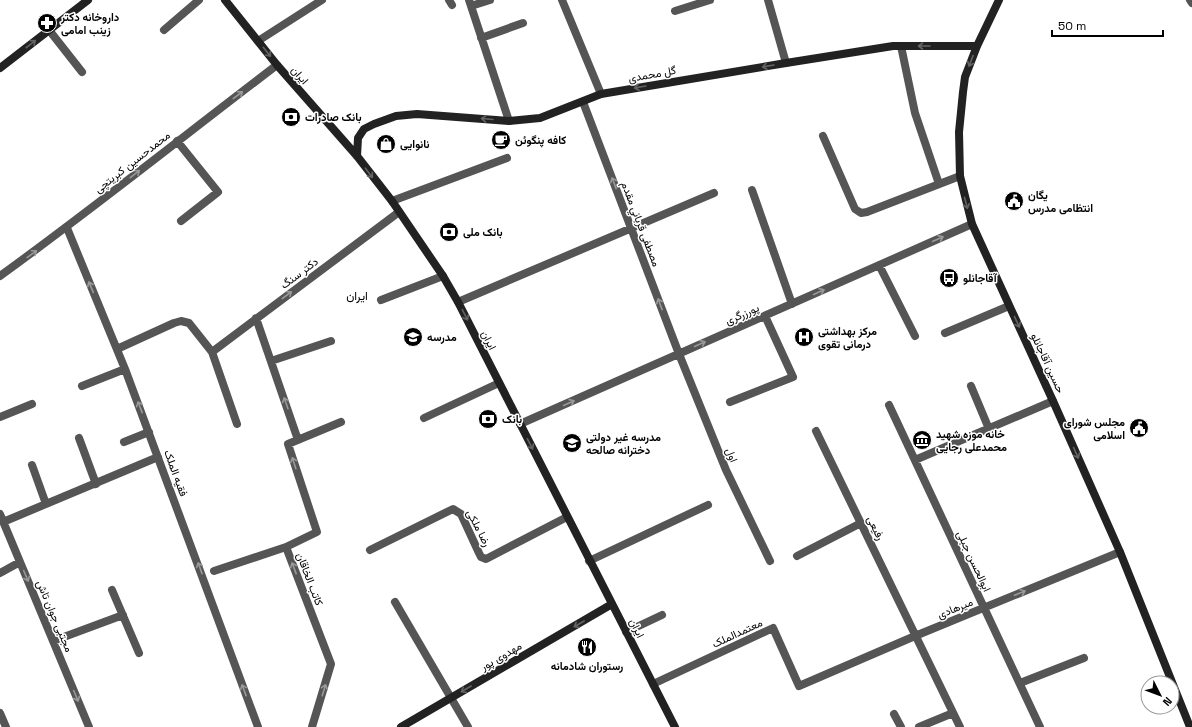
<svg xmlns="http://www.w3.org/2000/svg" width="1192" height="727" viewBox="0 0 1192 727" font-family="'Space Grotesk',Vazirmatn,sans-serif">
<style>
.lines{fill:none;stroke-linecap:round;stroke-linejoin:round}
.street{stroke:#555;stroke-width:8}
.secondary{stroke:#222;stroke-width:8}
.oneway{stroke:#646464}
.oneway2{stroke:#999}
.labels{text-anchor:middle;dominant-baseline:central;stroke-width:3;stroke-linejoin:round;paint-order:stroke}
.poi-label{font-size:11px;font-weight:bold;fill:#000;stroke:#fff;text-anchor:start}
.street-label{font-size:11px;fill:#000;stroke:#fff}
.neighbourhood-label{font-size:12px;fill:#000;stroke:#fff}
</style>
<rect width="100%" height="100%" fill="#fff"/>
<g class="lines">
<path class="street" d="M449 0 452 5
M469 0 509 121
M562 0 601 94
M768 0 786 63
M1190 0 1192 3
M471 6 490 0
M675 11 710 0
M49 30 82 72
M164 30 199 0
M481 38 523 23
M258 41 322 0
M901 46 915 113 939 184
M583 102 679 354 726 470 770 561
M823 136 855 209 861 213 867 212 960 176
M177 141 218 192 181 221
M752 190 792 304
M392 201 507 158
M67 228 125 369 258 727
M879 265 915 336
M0 276C94 208 185 135 277 65
M381 300 443 276
M458 302 714 193
M256 318 298 440
M945 333 1009 306
M117 349 174 323 181 321 189 323 212 352 237 424
M212 352 399 212
M271 361 331 341
M82 386 125 369
M971 386 989 429
M730 402 793 377 765 316
M889 405 1040 727
M0 417 32 404
M424 418 499 383
M520 424 972 224
M816 431 960 727
M79 438 96 484
M124 442 149 432
M915 460 1053 401
M32 465 46 504
M0 514 89 727
M3 522 158 457
M370 550 453 509 461 514 479 553 481 557 486 559 567 517
M797 556 861 523
M589 561 708 505
M214 571 286 547
M0 573 20 562
M112 590 139 653
M395 602 468 727
M626 632 662 615
M53 641 123 615
M1020 683 1084 658
M653 684 773 628 799 686 915 636 1120 552
M0 713 6 727
M894 714 901 727
M312 727 331 664 286 547 317 532 288 444 341 422
M919 727 953 713"/>
<path class="secondary" d="M225 0 277 65 357 156 392 201 443 276 458 302 675 727
M999 0 977 46 965 77 963 92 959 132 960 176 972 224 1053 401 1120 552 1190 727
M0 68 88 0
M357 156 358 138 364 129 374 124 396 116 417 114 509 121 540 118 601 94 786 63 893 46H977
M401 727 612 604"/>
</g>
<defs><path id="oneway-shaft" d="M-6 0H5M1.5-3L5.5 0L1.5 3" fill="none" stroke-width="1.6" stroke-linecap="round" stroke-linejoin="round"/></defs>
<g class="oneway">
<use href="#oneway-shaft" transform="translate(31 44) rotate(-38)"/>
<use href="#oneway-shaft" transform="translate(924 46) rotate(180)"/>
<use href="#oneway-shaft" transform="translate(267 52) rotate(51)"/>
<use href="#oneway-shaft" transform="translate(971 61) rotate(111)"/>
<use href="#oneway-shaft" transform="translate(768 66) rotate(170)"/>
<use href="#oneway-shaft" transform="translate(640 87) rotate(170)"/>
<use href="#oneway-shaft" transform="translate(487 119) rotate(-175)"/>
<use href="#oneway-shaft" transform="translate(369 173) rotate(53)"/>
<use href="#oneway-shaft" transform="translate(966 203) rotate(75)"/>
<use href="#oneway-shaft" transform="translate(465 315) rotate(63)"/>
<use href="#oneway-shaft" transform="translate(1017 322) rotate(65)"/>
<use href="#oneway-shaft" transform="translate(530 444) rotate(63)"/>
<use href="#oneway-shaft" transform="translate(1076 453) rotate(66)"/>
<use href="#oneway-shaft" transform="translate(579 624) rotate(150)"/>
<use href="#oneway-shaft" transform="translate(466 689) rotate(150)"/>
</g>
<g class="oneway2">
<use href="#oneway-shaft" transform="translate(238 95) rotate(-37)"/>
<use href="#oneway-shaft" transform="translate(135 174) rotate(-38)"/>
<use href="#oneway-shaft" transform="translate(614 183) rotate(-111)"/>
<use href="#oneway-shaft" transform="translate(938 239) rotate(-24)"/>
<use href="#oneway-shaft" transform="translate(32 254) rotate(-36)"/>
<use href="#oneway-shaft" transform="translate(91 287) rotate(-113)"/>
<use href="#oneway-shaft" transform="translate(819 292) rotate(-24)"/>
<use href="#oneway-shaft" transform="translate(287 295) rotate(-37)"/>
<use href="#oneway-shaft" transform="translate(660 304) rotate(-111)"/>
<use href="#oneway-shaft" transform="translate(700 344) rotate(-24)"/>
<use href="#oneway-shaft" transform="translate(286 403) rotate(-109)"/>
<use href="#oneway-shaft" transform="translate(569 403) rotate(-24)"/>
<use href="#oneway-shaft" transform="translate(140 407) rotate(-111)"/>
<use href="#oneway-shaft" transform="translate(294 463) rotate(-108)"/>
<use href="#oneway-shaft" transform="translate(200 568) rotate(-110)"/>
<use href="#oneway-shaft" transform="translate(294 568) rotate(-111)"/>
<use href="#oneway-shaft" transform="translate(26 576) rotate(67)"/>
<use href="#oneway-shaft" transform="translate(1020 593) rotate(-22)"/>
<use href="#oneway-shaft" transform="translate(244 690) rotate(-110)"/>
<use href="#oneway-shaft" transform="translate(324 690) rotate(-73)"/>
<use href="#oneway-shaft" transform="translate(76 696) rotate(67)"/>
</g>
<defs>
<g id="pharmacy-disc" transform="scale(1)"><circle r="9.5" fill="#000" stroke="#fff"/><path d="M-2-6h4v4h4v4h-4v4h-4v-4h-4v-4h4Z" fill="#fff"/></g>
<g id="bank-disc" transform="scale(1)"><circle r="9.5" fill="#000" stroke="#fff"/><path d="M-6-4H6V4H-6ZM0-2.3a2.3 2.3 0 1 0 0 4.6a2.3 2.3 0 1 0 0-4.6Z" fill="#fff"/></g>
<g id="cafe-disc" transform="scale(1)"><circle r="9.5" fill="#000" stroke="#fff"/><path d="M-5.5-4.5H6V0H3Q3 3.5 0 3.5H-2.5Q-5.5 3.5-5.5 0ZM3-3.2v2h1.7v-2ZM-6 4.5H4V6H-6Z" fill="#fff"/></g>
<g id="shop-disc" transform="scale(1)"><circle r="9.5" fill="#000" stroke="#fff"/><path d="M-5-2.5h2.3a2.7 3.5 0 0 1 5.4 0H5L5.5 6h-11ZM-1.5-2.5h3a1.5 2.3 0 0 0-3 0Z" fill="#fff"/></g>
<g id="civic-disc" transform="scale(1)"><circle r="9.5" fill="#000" stroke="#fff"/><path d="M-.6-6.5H3V-4.5H.6V-3L4-1V1h2V6H-6V1h2V-1L-.6-3ZM-1.2 2.5V6h2.4V2.5Z" fill="#fff"/></g>
<g id="bus-disc" transform="scale(1)"><circle r="9.5" fill="#000" stroke="#fff"/><path d="M-5-6H5V4H4V6H2V4H-2V6H-4V4H-5ZM-3.5-4V0h7V-4ZM-3.5 1.2v1.5H-2V1.2ZM2 1.2v1.5H3.5V1.2Z" fill="#fff"/></g>
<g id="school-disc" transform="scale(1)"><circle r="9.5" fill="#000" stroke="#fff"/><path d="M0-5L7-2L0 1L-7-2ZM-4 1L0 2.5L4 1V4Q0 6-4 4Z" fill="#fff"/></g>
<g id="hospital-disc" transform="scale(1)"><circle r="9.5" fill="#000" stroke="#fff"/><path d="M-5-5h3v3.5h4V-5h3V5h-3V1.5h-4V5h-3Z" fill="#fff"/></g>
<g id="museum-disc" transform="scale(1)"><circle r="9.5" fill="#000" stroke="#fff"/><path d="M0-6L6-3V-2H-6V-3ZM-5-1h2V3h-2ZM-1-1h2V3h-2ZM3-1h2V3H3ZM-6 4H6V6H-6Z" fill="#fff"/></g>
<g id="restaurant-disc" transform="scale(1)"><circle r="9.5" fill="#000" stroke="#fff"/><path d="M-5-6h1v4h1v-4h1v4h1v-4h1v5L-1.5 .5V6h-2V.5L-5-1ZM5-6V6H3V1.5H1.5Q1.5-4 5-6Z" fill="#fff"/></g>
</defs>
<g fill-rule="evenodd">
<use href="#pharmacy-disc" x="47" y="23"/>
<use href="#bank-disc" x="291" y="117"/>
<use href="#cafe-disc" x="501" y="140"/>
<use href="#shop-disc" x="386" y="144"/>
<use href="#civic-disc" x="1014" y="201"/>
<use href="#bank-disc" x="449" y="232"/>
<use href="#bus-disc" x="949" y="278"/>
<use href="#school-disc" x="413" y="337"/>
<use href="#hospital-disc" x="804" y="337"/>
<use href="#bank-disc" x="488" y="419"/>
<use href="#civic-disc" x="1139" y="428"/>
<use href="#museum-disc" x="922" y="440"/>
<use href="#school-disc" x="572" y="443"/>
<use href="#restaurant-disc" x="587" y="647"/>
</g>
<g class="labels">
<g class="poi-label">
<text x="61" y="17">داروخانه دکتر<tspan x="61" dy="13">زینب امامی</tspan></text>
<text x="305" y="117">بانک صادرات</text>
<text x="515" y="140">کافه پنگوئن</text>
<text x="400" y="144">نانوایی</text>
<text x="1028" y="195">یگان<tspan x="1028" dy="13">انتظامی مدرس</tspan></text>
<text x="463" y="232">بانک ملی</text>
<text x="963" y="278">آقاجانلو</text>
<text x="818" y="331">مرکز بهداشتی<tspan x="818" dy="13">درمانی تقوی</tspan></text>
<text x="427" y="337">مدرسه</text>
<text x="502" y="419">بانک</text>
<text x="1125" y="422" text-anchor="end">مجلس شورای<tspan x="1125" dy="13">اسلامی</tspan></text>
<text x="936" y="434">خانه موزه شهید<tspan x="936" dy="13">محمدعلی رجایی</tspan></text>
<text x="586" y="437">مدرسه غیر دولتی<tspan x="586" dy="13">دخترانه صالحه</tspan></text>
<text x="587" y="666" text-anchor="middle">رستوران شادمانه</text>
</g>
<g class="street-label">
<text transform="translate(652 74) rotate(-10)">گل محمدی</text>
<text transform="translate(300 75) rotate(49)">ایران</text>
<text transform="translate(132 162) rotate(-38)">محمدحسین کبریتچی</text>
<text transform="translate(641 224) rotate(69)">مصطفی قرباني مقدم</text>
<text transform="translate(299 273) rotate(-37)">دکتر سنگ</text>
<text transform="translate(742 314) rotate(-24)">پورزرگری</text>
<text transform="translate(489 340) rotate(63)">ایران</text>
<text transform="translate(1048 363) rotate(65)">حسین آقاجانلو</text>
<text transform="translate(732 455) rotate(68)">اول</text>
<text transform="translate(176 473) rotate(70)">فقیه الملک</text>
<text transform="translate(479 528) rotate(63)">رضا ملکی</text>
<text transform="translate(876 528) rotate(64)">رفیعی</text>
<text transform="translate(974 561) rotate(65)">ابوالحسن جبلی</text>
<text transform="translate(310 579) rotate(69)">کاتب الخاقان</text>
<text transform="translate(955 608) rotate(-22)">میرهادی</text>
<text transform="translate(55 616) rotate(67)">مجتبی جوان تاش</text>
<text transform="translate(637 628) rotate(63)">ایران</text>
<text transform="translate(737 633) rotate(-25)">معتمدالملک</text>
<text transform="translate(501 656) rotate(-30)">مهدوی پور</text>
</g>
<g class="neighbourhood-label">
<text x="357" y="296">ایران</text>
</g>
</g>
<g transform="translate(1160 695) rotate(132)"><circle r="19" fill="#ffffff" stroke="#999999"/>
<path d="M0-3L7 15L0 10L-7 15Z" fill="#000000"/>
<text y="-6" font-size="11" font-weight="bold" text-anchor="middle" fill="#000000">N</text>
</g>
<path d="M1052 30v6h111v-6" fill="none" stroke="#000000" stroke-width="2"/>
<text x="1058" y="30" font-size="12" fill="#000000" stroke="#ffffff" stroke-width="3" paint-order="stroke">50 m</text>
</svg>
